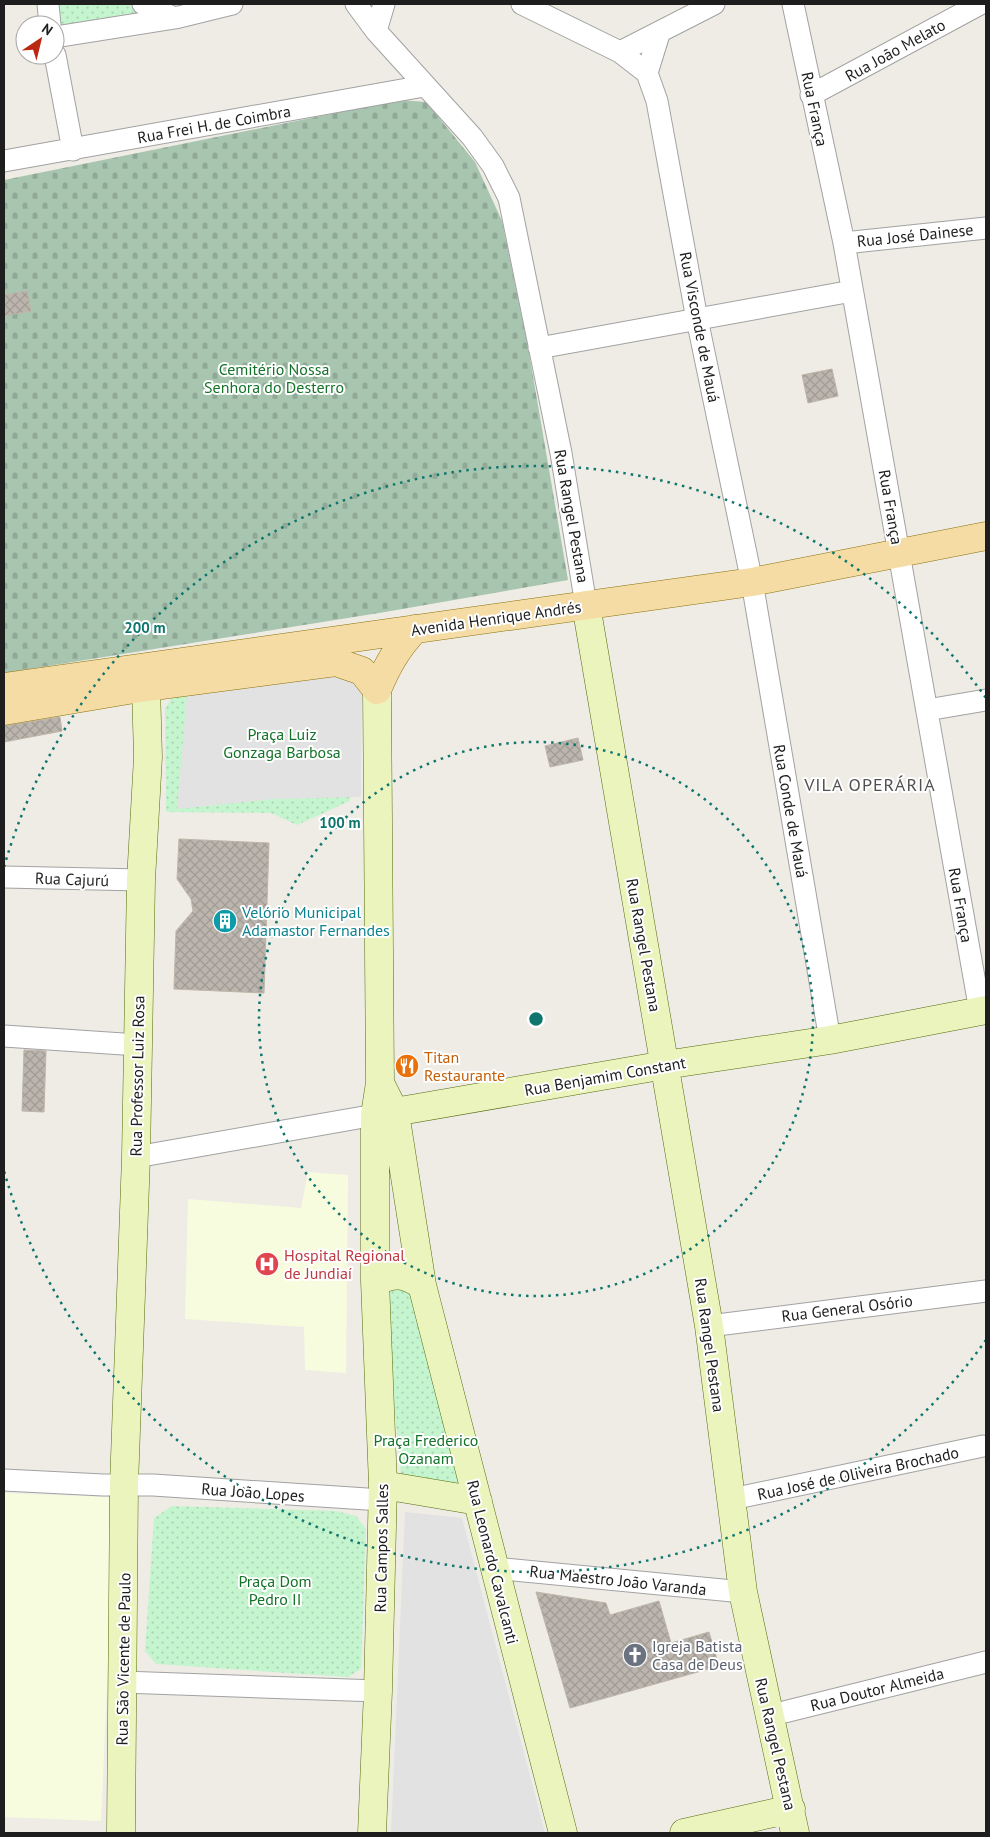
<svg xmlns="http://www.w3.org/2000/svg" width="990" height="1837" viewBox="0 0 990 1837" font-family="'PT Sans',sans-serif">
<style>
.education{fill:#f8fcdf}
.cemetery{fill:url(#cemetery-stones)}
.park{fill:url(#park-dots)}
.parking{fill:#e2e2e2}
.building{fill:url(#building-cross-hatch);stroke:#beb5a8}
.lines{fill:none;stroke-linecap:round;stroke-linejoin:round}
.street-casing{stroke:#a2a2a2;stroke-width:23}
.secondary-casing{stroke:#556c0e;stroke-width:29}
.primary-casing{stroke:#8c720c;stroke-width:29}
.street{stroke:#fff;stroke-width:21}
.secondary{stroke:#eaf4bc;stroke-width:28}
.primary{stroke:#f4dca4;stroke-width:28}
.ring{fill:none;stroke:#0f766e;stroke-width:2.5;stroke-dasharray:2.5 5}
.labels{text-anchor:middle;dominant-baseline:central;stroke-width:4;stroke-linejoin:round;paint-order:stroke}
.street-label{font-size:16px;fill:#1e1e1e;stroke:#fff}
.park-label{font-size:16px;fill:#147329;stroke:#fff}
.culture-label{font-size:16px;fill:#0d838f;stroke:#fff;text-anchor:start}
.food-label{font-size:16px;fill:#c56008;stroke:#fff;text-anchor:start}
.health-label{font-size:16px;fill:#be3a42;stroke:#fff;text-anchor:start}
.worship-label{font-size:16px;fill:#5b616d;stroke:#fff;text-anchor:start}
.neighbourhood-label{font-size:18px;letter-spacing:1px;fill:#515151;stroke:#fff}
.centre{fill:#0f766e;stroke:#fff;stroke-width:2.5}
.ring-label{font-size:15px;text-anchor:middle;font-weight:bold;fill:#0f766e;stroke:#fff;stroke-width:4;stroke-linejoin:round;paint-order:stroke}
</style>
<defs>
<pattern id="cemetery-stones" width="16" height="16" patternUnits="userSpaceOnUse" patternTransform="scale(1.25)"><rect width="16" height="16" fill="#a8c5b0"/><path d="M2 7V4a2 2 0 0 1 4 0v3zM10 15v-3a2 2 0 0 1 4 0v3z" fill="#90a997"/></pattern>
<pattern id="park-dots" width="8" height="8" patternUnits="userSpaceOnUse" patternTransform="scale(1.25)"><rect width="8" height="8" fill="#c5f5cf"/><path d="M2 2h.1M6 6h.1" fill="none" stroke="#a9d2b1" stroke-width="1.8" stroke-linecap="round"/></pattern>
<pattern id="building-cross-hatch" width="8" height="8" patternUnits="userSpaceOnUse" patternTransform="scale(1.25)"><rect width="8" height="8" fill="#bbb5ae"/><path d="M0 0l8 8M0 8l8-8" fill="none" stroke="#a09b95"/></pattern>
</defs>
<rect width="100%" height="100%" fill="#eeece5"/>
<path class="education" d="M308 1172 348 1175 346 1373 305 1370 304 1327 185 1319 188 1199 301 1208Z
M4 1493 109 1497V1643L101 1821 4 1817Z"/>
<path class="cemetery" d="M400 100 426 102 475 162 502 221 528 347 568 580 385 612 4 673V180Z"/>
<path class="park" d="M58 4H128L146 12 58 28Z
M362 674 350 801 297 825 271 813 166 812 165 709 172 697Z
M386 1288H408L416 1305 464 1486 401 1474 383 1295Z
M172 1506 336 1511 356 1516 366 1529 361 1669 348 1677 156 1664 145 1651 154 1518Z"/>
<path class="parking" d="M289 670 362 674 361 797 274 799 177 809 187 694Z
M405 1512 462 1518 545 1833H391Z"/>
<path class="building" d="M27 291 31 311 4 316V295Z
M832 369 838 396 808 403 802 375Z
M60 717 62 731 4 742V726Z
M578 738 583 760 550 767 545 746Z
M179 839 269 843 264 993 174 989 176 931 193 911 191 899 177 879Z
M24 1050 46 1051 44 1112 22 1111Z
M536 1592 606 1603 610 1615 659 1601 671 1643 709 1632 719 1666 570 1708Z"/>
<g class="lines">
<g class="street-casing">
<path id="street" d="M48 4 50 25
M143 4 175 18
M356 4 376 31 472 137 493 166 509 198 561 453 586 605
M522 4 620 52 647 73
M793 4 844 243 980 1011
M376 31 384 4
M659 34 647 73 657 101 697 319 752 582 830 1040
M55 37 175 18 232 4
M620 52 714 4
M55 55 73 150
M811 95 980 4
M4 161 424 86
M844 243 986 228
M539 348 852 291
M927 710 986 700
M4 877 141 880
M4 1036 138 1045
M136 1157 375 1115
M709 1326 986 1291
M4 1480 103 1485H153L382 1500
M732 1499 983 1446
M494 1568 743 1592
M122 1682 378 1691
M768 1716 986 1662"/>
</g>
<g class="secondary-casing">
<path id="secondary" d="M586 605 709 1326 743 1592 795 1833
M380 1083 395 1113 422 1285 563 1833
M377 1115 665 1065 830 1040 986 1010
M375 1281C396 1273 403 1273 422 1285
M383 1485 478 1501
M121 1833 124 1485 136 1157 141 880 148 757 146 687 143 668
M372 1833 378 1691 383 1485 375 1281V1115L380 1083 377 690
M684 1833 791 1809"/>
</g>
<g class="primary-casing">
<path id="primary" d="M4 687 752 582 986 536
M4 711 146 687 336 662 362 671 377 690C387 666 397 648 415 629"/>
</g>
<use href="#street" class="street"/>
<use href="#secondary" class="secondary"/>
<use href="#primary" class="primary"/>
</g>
<g class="ring">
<circle cx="536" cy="1019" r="277"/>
<path d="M986 1340A553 553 0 0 1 4 1171M4 867A553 553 0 0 1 986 698"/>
</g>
<defs>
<g id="building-disc" transform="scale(1.25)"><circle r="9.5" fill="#0f9aa8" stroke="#fff"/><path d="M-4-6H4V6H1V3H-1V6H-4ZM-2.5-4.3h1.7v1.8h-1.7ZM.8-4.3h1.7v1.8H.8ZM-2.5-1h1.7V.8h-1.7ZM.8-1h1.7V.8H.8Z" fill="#fff"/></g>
<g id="restaurant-disc" transform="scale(1.25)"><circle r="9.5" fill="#e8710a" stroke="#fff"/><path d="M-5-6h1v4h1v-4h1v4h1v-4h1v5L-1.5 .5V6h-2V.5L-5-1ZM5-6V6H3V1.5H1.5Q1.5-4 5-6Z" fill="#fff"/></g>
<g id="hospital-disc" transform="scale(1.25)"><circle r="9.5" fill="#e0444e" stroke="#fff"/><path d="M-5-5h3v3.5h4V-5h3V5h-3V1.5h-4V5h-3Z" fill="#fff"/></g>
<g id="church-disc" transform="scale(1.25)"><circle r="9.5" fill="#6b7280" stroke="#fff"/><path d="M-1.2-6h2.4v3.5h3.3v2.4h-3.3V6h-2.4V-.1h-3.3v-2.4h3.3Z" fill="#fff"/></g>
</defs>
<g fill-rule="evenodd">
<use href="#building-disc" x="225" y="921"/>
<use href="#restaurant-disc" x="407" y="1066"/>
<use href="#hospital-disc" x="267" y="1264"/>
<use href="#church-disc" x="635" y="1655"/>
</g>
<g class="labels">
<g class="street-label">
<text transform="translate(895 50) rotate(-29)">Rua João Melato</text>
<text transform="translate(815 109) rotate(78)">Rua França</text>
<text transform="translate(214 124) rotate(-10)">Rua Frei H. de Coimbra</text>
<text transform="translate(915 235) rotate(-6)">Rua José Dainese</text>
<text transform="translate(700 327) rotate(79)">Rua Visconde de Mauá</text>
<text transform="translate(891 507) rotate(80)">Rua França</text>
<text transform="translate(572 516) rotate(80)">Rua Rangel Pestana</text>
<text transform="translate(496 618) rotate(-8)">Avenida Henrique Andrés</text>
<text transform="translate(791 811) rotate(80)">Rua Conde de Mauá</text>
<text transform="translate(72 879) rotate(2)">Rua Cajurú</text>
<text transform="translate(961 905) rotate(80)">Rua França</text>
<text transform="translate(644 945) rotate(80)">Rua Rangel Pestana</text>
<text transform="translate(137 1076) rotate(-89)">Rua Professor Luiz Rosa</text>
<text transform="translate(605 1076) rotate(-10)">Rua Benjamim Constant</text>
<text transform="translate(847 1308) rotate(-7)">Rua General Osório</text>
<text transform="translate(710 1345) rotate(82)">Rua Rangel Pestana</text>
<text transform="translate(858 1473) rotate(-12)">Rua José de Oliveira Brochado</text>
<text transform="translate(253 1492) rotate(4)">Rua João Lopes</text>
<text transform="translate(381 1548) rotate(-89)">Rua Campos Salles</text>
<text transform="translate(493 1562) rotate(76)">Rua Leonardo Cavalcanti</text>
<text transform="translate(618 1580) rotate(6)">Rua Maestro João Varanda</text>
<text transform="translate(123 1659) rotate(-89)">Rua São Vicente de Paulo</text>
<text transform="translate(877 1689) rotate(-14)">Rua Doutor Almeida</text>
<text transform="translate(776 1744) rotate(77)">Rua Rangel Pestana</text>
</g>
<g class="park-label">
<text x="274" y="369">Cemitério Nossa<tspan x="274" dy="18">Senhora do Desterro</tspan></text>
<text x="282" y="734">Praça Luiz<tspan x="282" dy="18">Gonzaga Barbosa</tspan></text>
<text x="426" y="1440">Praça Frederico<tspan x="426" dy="18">Ozanam</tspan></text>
<text x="275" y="1581">Praça Dom<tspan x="275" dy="18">Pedro II</tspan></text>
</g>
<g class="culture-label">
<text x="242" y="912">Velório Municipal<tspan x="242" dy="18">Adamastor Fernandes</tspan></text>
</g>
<g class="food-label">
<text x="424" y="1057">Titan<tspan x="424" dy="18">Restaurante</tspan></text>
</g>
<g class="health-label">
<text x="284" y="1255">Hospital Regional<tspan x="284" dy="18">de Jundiaí</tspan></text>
</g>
<g class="worship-label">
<text x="652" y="1646">Igreja Batista<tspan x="652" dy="18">Casa de Deus</tspan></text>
</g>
<g class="neighbourhood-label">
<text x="870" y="784">VILA OPERÁRIA</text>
</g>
</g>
<circle cx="536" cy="1019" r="8" class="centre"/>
<g class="ring-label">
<text x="145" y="633">200 m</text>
<text x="340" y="828">100 m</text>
</g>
<rect width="990" height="1837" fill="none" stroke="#1e1e1e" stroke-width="10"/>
<g transform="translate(40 40) rotate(35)"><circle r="24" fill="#ffffff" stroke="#a5a5a5"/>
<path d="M0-4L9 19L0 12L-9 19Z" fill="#bc2710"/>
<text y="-8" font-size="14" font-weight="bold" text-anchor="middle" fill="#1e1e1e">N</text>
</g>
</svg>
